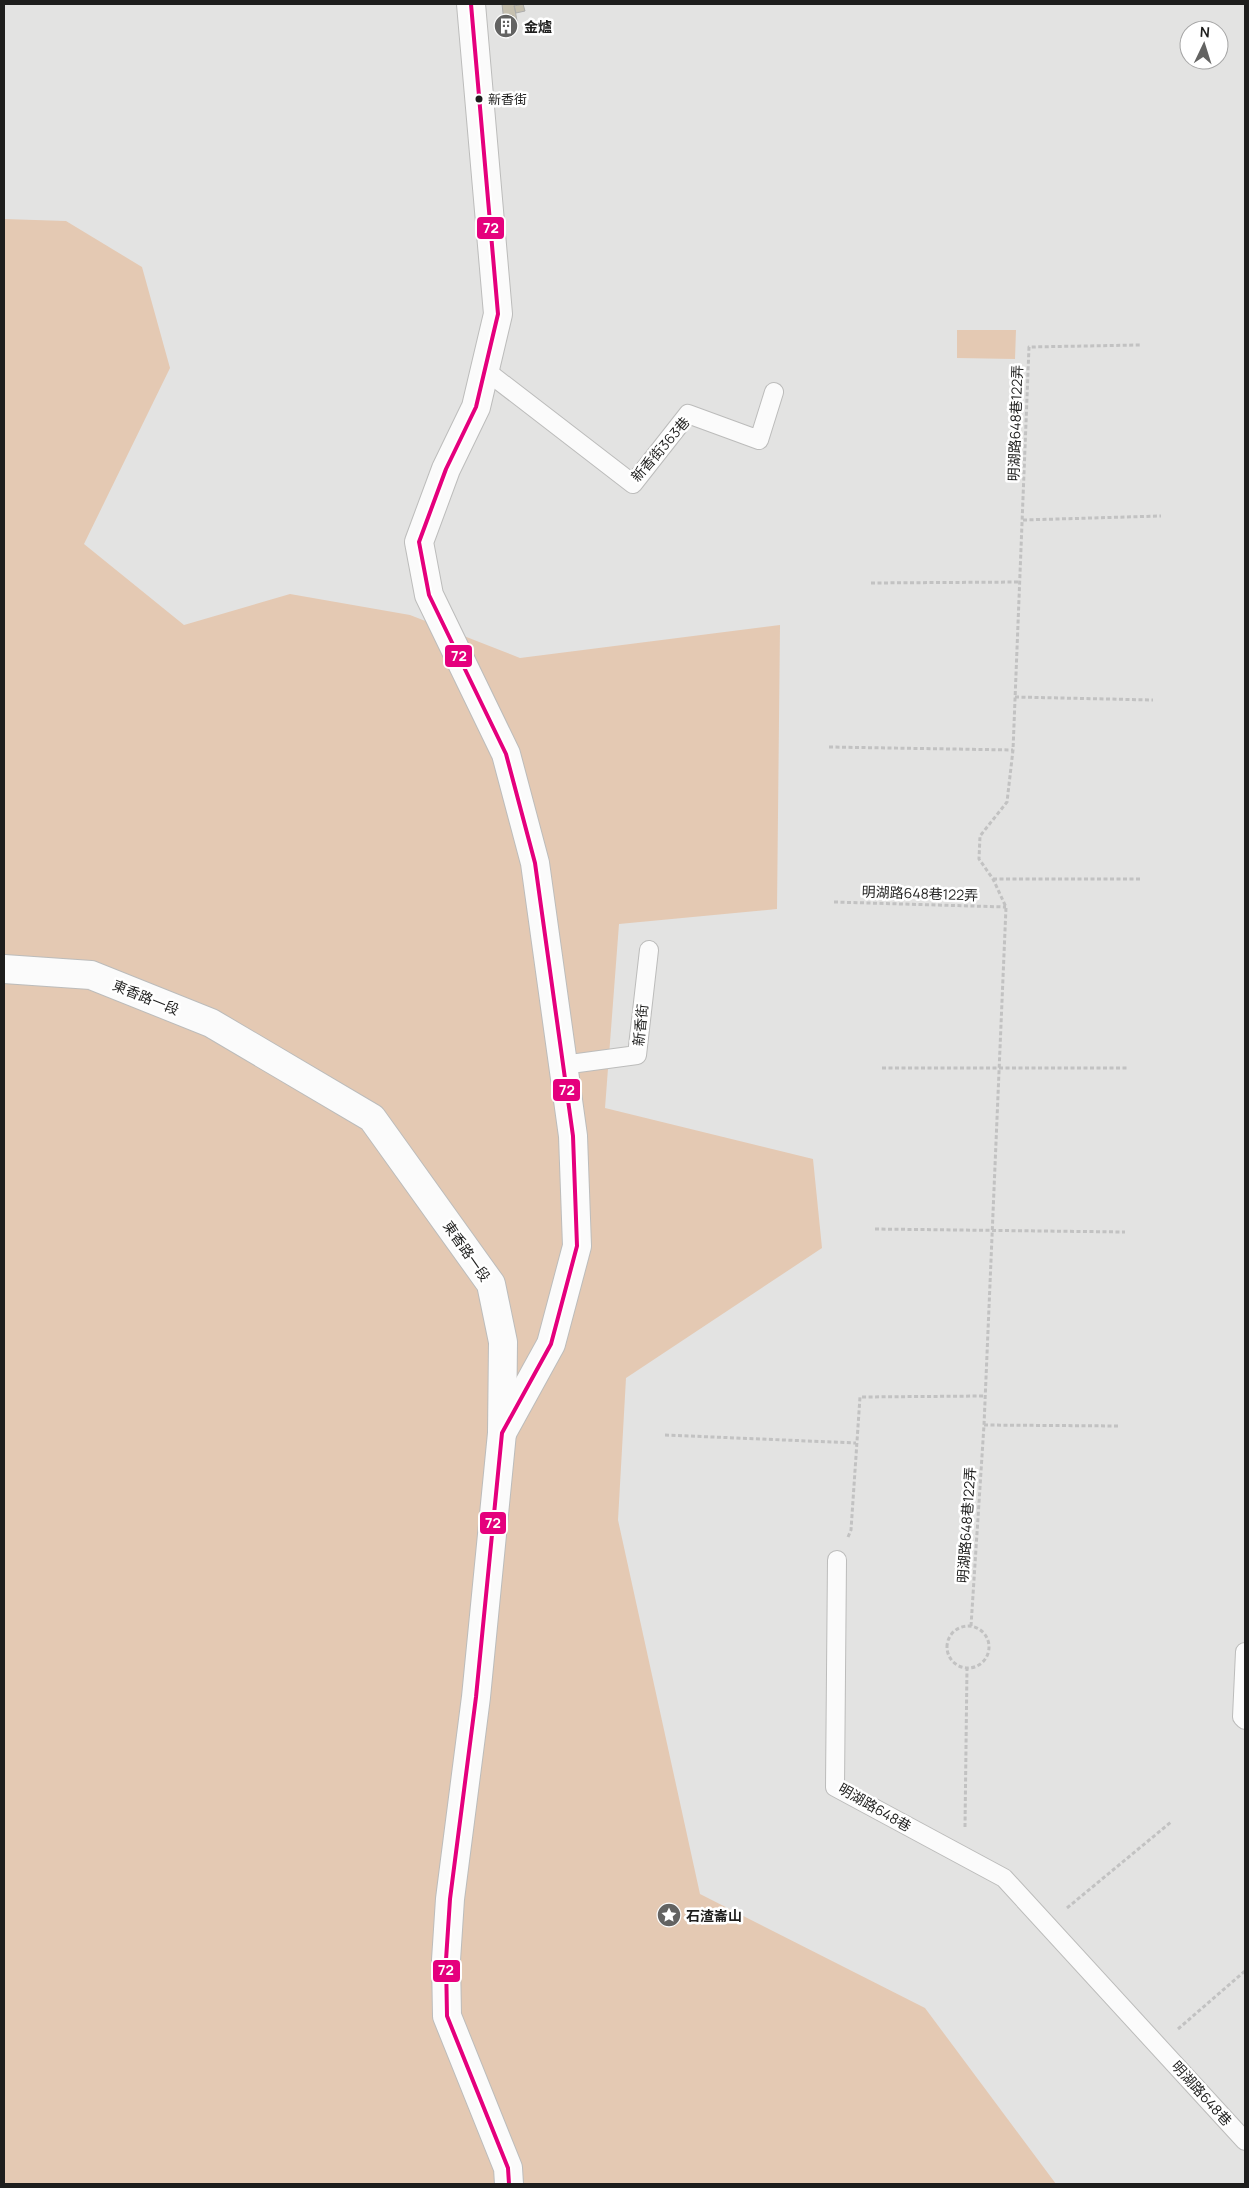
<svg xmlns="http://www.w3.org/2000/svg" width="1249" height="2188" viewBox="0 0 1249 2188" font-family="Manrope,'Noto Sans TC',sans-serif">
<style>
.green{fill:#e4c9b3}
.building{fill:#c6c0af;stroke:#adadac}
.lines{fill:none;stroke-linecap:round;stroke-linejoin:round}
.lane-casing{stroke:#bcbcbb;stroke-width:20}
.street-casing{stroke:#bcbcbb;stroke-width:30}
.secondary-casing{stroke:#bcbcbb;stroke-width:30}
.path{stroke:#c2c2c2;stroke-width:3;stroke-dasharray:4 2.5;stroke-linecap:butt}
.lane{stroke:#fbfbfb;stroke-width:18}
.street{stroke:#fbfbfb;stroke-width:28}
.secondary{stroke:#fbfbfb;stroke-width:28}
.bus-1-casing{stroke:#fff;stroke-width:8}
.bus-1{stroke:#e5007d;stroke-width:4}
.bus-dot{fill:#1e1e1d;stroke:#fff;stroke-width:2}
.labels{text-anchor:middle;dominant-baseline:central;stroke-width:5;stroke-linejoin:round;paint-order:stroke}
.bus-label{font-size:13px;fill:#1e1e1d;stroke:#fff;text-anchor:start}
.poi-label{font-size:14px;font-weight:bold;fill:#1e1e1d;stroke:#fff;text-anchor:start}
.street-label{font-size:14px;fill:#1e1e1d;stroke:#fff}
.line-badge{stroke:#fff;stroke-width:2}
.badge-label{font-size:14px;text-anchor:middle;font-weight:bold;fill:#fff}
</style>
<rect width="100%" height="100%" fill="#e3e3e2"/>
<path class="green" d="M4 219 66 221 142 267 170 368 84 544 184 625 290 594 410 615 520 658 780 625 777 909 619 924 605 1108 813 1159 822 1248 626 1378 618 1520 700 1894 925 2008 1056 2184H4Z
M957 330H1016L1015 359 957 358Z"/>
<path class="building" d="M502 4H514L517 21 504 22Z
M523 4 525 11 516 13 514 6Z"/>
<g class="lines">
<g class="lane-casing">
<path id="lane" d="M485 370 633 484 688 414 759 440 774 392
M563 1065 637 1055 649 950
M837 1560 835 1787 1004 1878 1245 2141
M1245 1652 1242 1717 1245 1720"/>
</g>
<g class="street-casing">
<path id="street" d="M471 4 498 314 476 407 446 469 419 542 429 595 506 754 535 863 573 1136 577 1246 551 1344 502 1433"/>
</g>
<g class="secondary-casing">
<path id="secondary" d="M4 969 91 975 211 1023 372 1118 491 1284 503 1342 502 1433 476 1697 450 1899 446 1960 447 2016 508 2168 509 2184"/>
</g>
<path class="path" d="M1023 520 1161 516
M871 583 1020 582
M1015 697 1153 700
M829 747 1013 750
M993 879H1141
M834 902 1006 907
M882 1068H1129
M875 1229 1125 1232
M984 1425 1120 1426
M665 1435 856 1443
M848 1537 851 1530 860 1397 985 1396
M971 1626 984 1425 1006 907 993 879 979 859 980 836 1007 802 1013 750 1029 347 1140 345
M947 1647a21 21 0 1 1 42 0a21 21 0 1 1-42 0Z
M965 1827 967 1667
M1067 1908 1171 1822
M1178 2029 1245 1971"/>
<use href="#lane" class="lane"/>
<use href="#street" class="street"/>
<use href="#secondary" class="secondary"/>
<g class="bus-1-casing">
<path id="bus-1" d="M471 4 498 314 476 407 446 469 419 542 429 595 506 754 535 863 573 1136 577 1246 551 1344 502 1433 476 1697 450 1899 446 1960 447 2016 508 2168 509 2184"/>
</g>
<use href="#bus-1" class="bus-1"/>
</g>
<defs>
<g id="building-disc" transform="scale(1.25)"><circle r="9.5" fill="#636362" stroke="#fff"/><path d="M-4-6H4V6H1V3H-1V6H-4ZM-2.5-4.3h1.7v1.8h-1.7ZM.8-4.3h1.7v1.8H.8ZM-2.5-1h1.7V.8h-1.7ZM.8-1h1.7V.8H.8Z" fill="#fff"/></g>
<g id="sight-disc" transform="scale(1.25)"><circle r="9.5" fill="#636362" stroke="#fff"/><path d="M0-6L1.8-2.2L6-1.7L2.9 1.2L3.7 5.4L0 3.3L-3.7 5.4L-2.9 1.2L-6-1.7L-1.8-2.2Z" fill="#fff"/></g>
</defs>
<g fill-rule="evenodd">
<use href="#building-disc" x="506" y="26"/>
<use href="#sight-disc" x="669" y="1915"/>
</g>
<circle class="bus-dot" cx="479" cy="99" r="4.5"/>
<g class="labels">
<g class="bus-label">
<text x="488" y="99">新香街</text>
</g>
<g class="poi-label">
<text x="524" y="26">金爐</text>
<text x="686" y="1915">石渣崙山</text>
</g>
<g class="street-label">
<text transform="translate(1015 423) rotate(-88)">明湖路648巷122弄</text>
<text transform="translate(660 449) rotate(-49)">新香街363巷</text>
<text transform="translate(920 893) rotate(2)">明湖路648巷122弄</text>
<text transform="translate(146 997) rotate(22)">東香路一段</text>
<text transform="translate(640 1025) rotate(-84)">新香街</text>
<text transform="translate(467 1251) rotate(55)">東香路一段</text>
<text transform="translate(966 1525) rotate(-86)">明湖路648巷122弄</text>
<text transform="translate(875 1807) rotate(30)">明湖路648巷</text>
<text transform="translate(1202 2093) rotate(48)">明湖路648巷</text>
</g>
</g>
<g class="line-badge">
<rect x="476" y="216" width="29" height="24" rx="5" fill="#e5007d"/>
<rect x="444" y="644" width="29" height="24" rx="5" fill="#e5007d"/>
<rect x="552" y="1078" width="29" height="24" rx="5" fill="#e5007d"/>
<rect x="479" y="1511" width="28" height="24" rx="5" fill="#e5007d"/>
<rect x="432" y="1959" width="29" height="24" rx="5" fill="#e5007d"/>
</g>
<g class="badge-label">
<text x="491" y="233">72</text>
<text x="459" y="661">72</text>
<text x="567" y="1095">72</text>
<text x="493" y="1528">72</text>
<text x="446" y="1975">72</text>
</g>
<rect width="1249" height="2188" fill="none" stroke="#1e1e1d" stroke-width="10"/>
<g transform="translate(1204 45) rotate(4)"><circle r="24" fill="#ffffff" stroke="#a5a5a5"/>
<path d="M0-4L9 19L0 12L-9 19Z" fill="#636362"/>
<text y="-8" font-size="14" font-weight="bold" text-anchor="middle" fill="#1e1e1d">N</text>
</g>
</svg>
